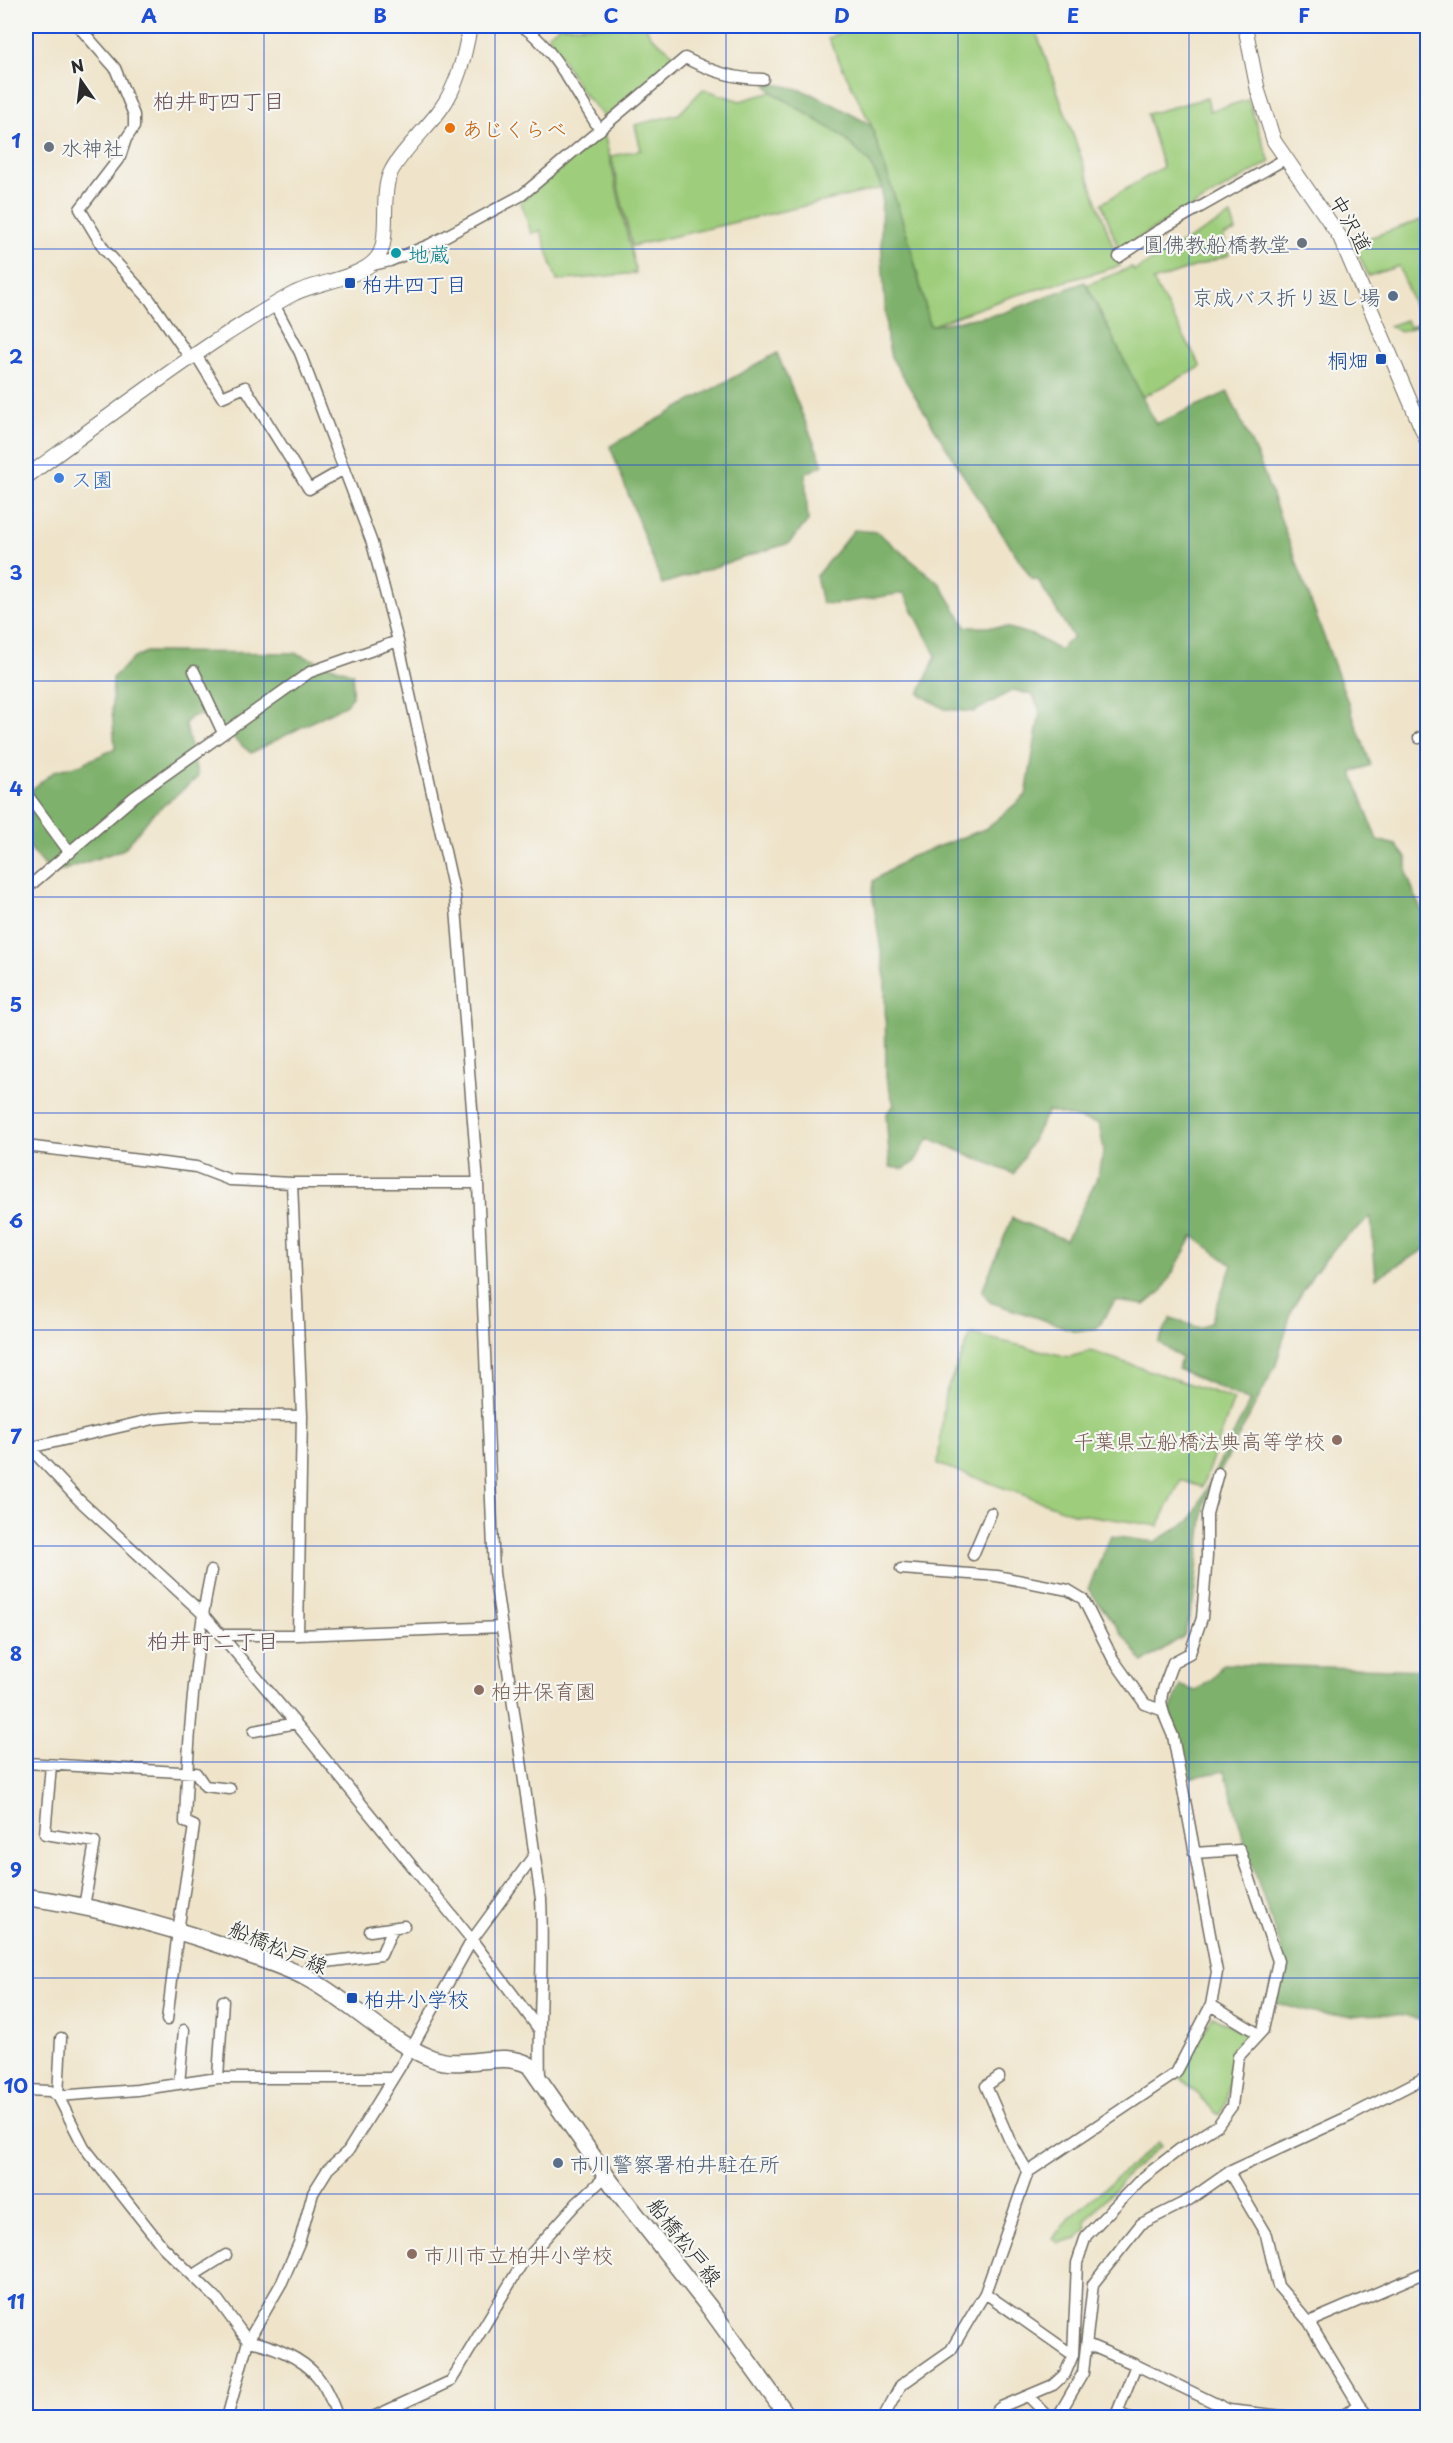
<svg xmlns="http://www.w3.org/2000/svg" width="1453" height="2443" viewBox="0 0 1453 2443" font-family="'Playpen Sans','Klee One',sans-serif">
<style>
.green{fill:#9ece7c;stroke:#647c54;stroke-width:1.5}
.forest{fill:#7eb16c;stroke:#546e4c;stroke-width:1.5}
.lines{fill:none;stroke-linecap:round;stroke-linejoin:round}
.street-casing{stroke:#706c63;stroke-width:13}
.secondary-casing{stroke:#706c63;stroke-width:16}
.primary-casing{stroke:#706c63;stroke-width:19}
.street{stroke:#fff;stroke-width:10}
.secondary{stroke:#fff;stroke-width:14}
.primary{stroke:#fff;stroke-width:16}
.grid{fill:none;stroke:#1d4ed8;stroke-width:1.5;stroke-opacity:0.55}
.food-dot{fill:#e8710a;stroke:#f6f6f2;stroke-width:2}
.worship-dot{fill:#6b7280;stroke:#f6f6f2;stroke-width:2}
.culture-dot{fill:#0f9aa8;stroke:#f6f6f2;stroke-width:2}
.transit-dot{fill:#1a4fb4;stroke:#f6f6f2;stroke-width:2}
.service-dot{fill:#5c6f8a;stroke:#f6f6f2;stroke-width:2}
.shop-dot{fill:#3f7fe0;stroke:#f6f6f2;stroke-width:2}
.education-dot{fill:#8d6e63;stroke:#f6f6f2;stroke-width:2}
.labels{text-anchor:middle;dominant-baseline:central;stroke-width:4.5;stroke-linejoin:round;paint-order:stroke}
.food-label{font-size:21px;fill:#c56008;stroke:#f6f6f2;text-anchor:start}
.worship-label{font-size:21px;fill:#5b616d;stroke:#f6f6f2;text-anchor:start}
.street-label{font-size:21px;fill:#2b2b2b;stroke:#f6f6f2}
.culture-label{font-size:21px;fill:#0d838f;stroke:#f6f6f2;text-anchor:start}
.transit-label{font-size:21px;fill:#164399;stroke:#f6f6f2;text-anchor:start}
.service-label{font-size:21px;fill:#4e5e75;stroke:#f6f6f2;text-anchor:end}
.shop-label{font-size:21px;fill:#366cbe;stroke:#f6f6f2;text-anchor:start}
.education-label{font-size:21px;fill:#785e54;stroke:#f6f6f2;text-anchor:start}
.neighbourhood-label{font-size:22px;fill:#674d55;stroke:#f6f6f2}
.neatline{fill:none;stroke:#1d4ed8;stroke-width:2}
.grid-label{font-size:20px;text-anchor:middle;font-weight:bold;fill:#1d4ed8}
</style>
<rect width="100%" height="100%" fill="#f6f6f2"/>
<filter id="ink" filterUnits="userSpaceOnUse"><feTurbulence type="fractalNoise" baseFrequency=".0167" numOctaves="2"/><feDisplacementMap in="SourceGraphic" scale="12" xChannelSelector="R" yChannelSelector="G"/><feConvolveMatrix kernelMatrix="1 2 1 2 8 2 1 2 1" color-interpolation-filters="sRGB"/></filter>
<filter id="wash" filterUnits="userSpaceOnUse"><feTurbulence type="fractalNoise" baseFrequency=".008" numOctaves="4" result="noise"/><feDisplacementMap in="SourceGraphic" scale="24" xChannelSelector="R" yChannelSelector="G"/><feGaussianBlur stdDeviation="1.35" result="paint"/><feColorMatrix in="noise" values="0 0 0 0 0 0 0 0 0 0 0 0 0 0 0 0 0 1.4 0 .05"/><feComposite in="paint" operator="in"/></filter>
<g filter="url(#wash)">
<rect width="100%" height="100%" fill="#efe4ca"/>
<path class="green" d="M560 26H646L650 35 675 55 605 118 581 91 548 34Z
M853 26H1034L1120 266 1010 297 930 326 910 244 871 125 828 38Z
M703 89 740 101 772 92 841 135 870 163 882 188 632 246 611 156 641 150 635 125 679 114Z
M1207 98 1210 111 1248 100 1270 162 1128 244 1118 248 1102 203 1163 167 1147 114Z
M604 133 636 273 557 281 541 231 531 233 521 202Z
M1231 215 1236 231 1223 236 1229 255 1153 281 1201 367 1142 397 1087 285 1132 267 1134 271Z
M1427 218V323L1400 332 1389 326 1406 320 1409 327 1420 323 1399 266 1368 276 1354 243Z
M971 1334 1069 1357 1091 1351 1234 1399 1202 1487 1181 1480 1158 1526 1073 1513 938 1464 945 1394Z
M1213 2016 1248 2035 1231 2066 1226 2103 1218 2115 1179 2076Z
M1159 2142 1162 2145 1130 2172 1085 2221 1087 2227 1077 2238 1059 2243 1053 2239 1069 2218Z"/>
<path class="forest" d="M766 84C805 84 838 108 871 125L910 244 930 326 1003 313 1085 282 1156 424 1228 392 1259 460 1371 765 1352 772 1377 840 1396 845 1407 859V875L1427 924V1248L1376 1278 1371 1217 1339 1243 1314 1273 1292 1309 1276 1365 1205 1501 1193 1603 1184 1636 1143 1662 1088 1589 1111 1536 1155 1542 1191 1520 1250 1401 1178 1369 1181 1358 1158 1342 1171 1318 1200 1328 1211 1322 1232 1265 1193 1236 1163 1290 1145 1305 1115 1301 1097 1328 1076 1331 990 1302 982 1291 1012 1218 1066 1240 1096 1181 1104 1150 1099 1124 1048 1111 1014 1174 929 1138 914 1163 904 1169 890 1167 886 1114 894 1105 886 1077 885 978 872 892 873 881 910 857 987 828 1026 795 1040 712 1033 695 1013 690 974 712 945 709 919 694 936 656 904 593 835 604 822 603 816 576 854 530 877 532 940 584 966 627H1006L1035 636 1059 650 1073 637 1038 580 1032 579 960 470 891 357 887 340 881 238 882 188 870 163 841 135 772 92Z
M777 353 823 465 805 474 808 521 789 543 662 584 610 446Z
M146 652 295 653 353 674 352 697 345 705 251 753 205 715 192 716 185 724 198 777 152 815 124 849 52 874 26 843V794L55 771 79 765 115 749 112 710 113 677 134 658Z
M1223 1664 1427 1670V2024C1398 2007 1359 2018 1326 2015 1309 2013 1292 2007 1276 2003L1284 1958 1245 1843 1225 1771 1187 1778 1182 1742 1169 1712 1181 1686 1196 1691 1213 1678Z"/>
</g>
<g filter="url(#ink)">
<g class="lines">
<g class="street-casing">
<path id="street" d="M78 26 115 68 134 115V127L126 139 120 157 80 209 104 249 150 300 190 358
M521 26C552 43 579 99 600 130
M1119 257 1158 231 1285 159
M368 266 390 261 431 244 522 195 685 58C711 71 734 79 763 79
M274 304 300 353 372 543 398 641 455 896 478 1183 494 1573 541 1899C544 1959 538 2018 540 2077
M196 355 222 397 245 387 309 489 344 469
M194 671 223 733
M1419 738 1428 735
M26 793 70 853
M26 889 134 797 310 672 398 641
M26 1146 196 1167 230 1180 292 1183H478
M292 1183 302 1416
M26 1444 79 1500 202 1613 304 1733 472 1940 538 2028
M29 1448 154 1419 197 1415 302 1416 298 1635
M973 1555 991 1513
M901 1569 997 1576 1068 1590 1083 1599 1113 1659 1145 1704 1161 1710
M221 1635H298L502 1627
M254 1731 296 1723
M26 1763 196 1773 205 1786 230 1789
M51 1765 45 1834 95 1842 84 1907
M370 1931 404 1926
M304 1977 311 1964 381 1955 393 1928
M1211 2005 1259 2034
M167 2020 178 1931 194 1826 185 1822C188 1739 194 1652 211 1571
M61 2038 58 2096 137 2090 218 2078H393
M999 2077 986 2086 1009 2139 1028 2172
M218 2078 223 2001
M179 2084 184 2030
M26 2090 50 2091 58 2096 84 2147 163 2247 218 2300 248 2341C270 2344 302 2358 317 2376 327 2388 333 2404 338 2418
M194 2275 226 2255
M985 2293 1073 2355
M1309 2322 1428 2271
M1087 2344 1136 2365 1229 2410 1301 2418
M1028 2396 1050 2418
M1117 2412 1129 2418
M227 2418 248 2341 282 2282 299 2243 313 2193 328 2169 348 2151 411 2049 472 1940 535 1854
M371 2418 451 2381 521 2265 576 2204 606 2176
M883 2418 901 2385 951 2350 985 2293 1028 2172 1176 2073 1211 2005 1217 1972 1173 1736C1156 1698 1159 1700 1173 1662L1190 1653 1202 1618 1207 1556V1514L1218 1473
M989 2418 1001 2407 1053 2385 1065 2374 1073 2355 1077 2263 1086 2236 1140 2180 1180 2149 1218 2125 1232 2106 1238 2057 1263 2030 1278 1961 1240 1850 1194 1853
M1057 2418 1083 2373 1093 2284 1141 2224 1189 2200 1229 2172
M1115 2418 1136 2365
M1339 2418 1359 2405
M1370 2418 1359 2405 1309 2322 1278 2286 1266 2235 1229 2172 1352 2115 1428 2076"/>
</g>
<g class="secondary-casing">
<path id="secondary" d="M1245 26 1258 91 1274 141 1340 237 1428 443
M26 477C89 431 152 383 217 340 243 324 268 307 295 293 318 282 362 278 377 258 391 241 380 196 390 174 398 155 427 128 440 110 458 86 465 54 470 26"/>
</g>
<g class="primary-casing">
<path id="primary" d="M26 1897C94 1906 159 1924 224 1946 251 1956 279 1964 305 1977 349 2000 385 2040 431 2058 463 2071 499 2049 529 2065L612 2184 709 2307 789 2418"/>
</g>
<use href="#street" class="street"/>
<use href="#secondary" class="secondary"/>
<use href="#primary" class="primary"/>
</g>
</g>
<path class="grid" d="M264 26V2418M495 26V2418M726 26V2418M958 26V2418M1189 26V2418M26 249H1428M26 465H1428M26 681H1428M26 897H1428M26 1113H1428M26 1330H1428M26 1546H1428M26 1762H1428M26 1978H1428M26 2194H1428"/>
<circle class="food-dot" cx="450" cy="128" r="6"/>
<g class="worship-dot">
<circle cx="49" cy="147" r="6"/>
<circle cx="1302" cy="243" r="6"/>
</g>
<circle class="culture-dot" cx="396" cy="253" r="6"/>
<g class="transit-dot">
<rect x="344" y="277" width="12" height="12" rx="3"/>
<rect x="1375" y="353" width="12" height="12" rx="3"/>
<rect x="346" y="1992" width="12" height="12" rx="3"/>
</g>
<g class="service-dot">
<circle cx="1393" cy="296" r="6"/>
<circle cx="558" cy="2163" r="6"/>
</g>
<circle class="shop-dot" cx="59" cy="478" r="6"/>
<g class="education-dot">
<circle cx="1337" cy="1440" r="6"/>
<circle cx="479" cy="1690" r="6"/>
<circle cx="412" cy="2254" r="6"/>
</g>
<g class="labels">
<g class="food-label">
<text x="462" y="128">あじくらべ</text>
</g>
<g class="worship-label">
<text x="61" y="147">水神社</text>
<text x="1290" y="243" text-anchor="end">圓佛教船橋教堂</text>
</g>
<g class="street-label">
<text transform="translate(1352 223) rotate(61)">中沢道</text>
<text transform="translate(279 1946) rotate(23)">船橋松戸線</text>
<text transform="translate(686 2241) rotate(52)">船橋松戸線</text>
</g>
<g class="culture-label">
<text x="408" y="253">地蔵</text>
</g>
<g class="transit-label">
<text x="362" y="283">柏井四丁目</text>
<text x="1369" y="359" text-anchor="end">桐畑</text>
<text x="364" y="1998">柏井小学校</text>
</g>
<g class="service-label">
<text x="1381" y="296">京成バス折り返し場</text>
<text x="570" y="2163" text-anchor="start">市川警察署柏井駐在所</text>
</g>
<g class="shop-label">
<text x="71" y="478">ス園</text>
</g>
<g class="education-label">
<text x="1325" y="1440" text-anchor="end">千葉県立船橋法典高等学校</text>
<text x="491" y="1690">柏井保育園</text>
<text x="424" y="2254">市川市立柏井小学校</text>
</g>
<g class="neighbourhood-label">
<text x="219" y="99">柏井町四丁目</text>
<text x="213" y="1639">柏井町二丁目</text>
</g>
</g>
<rect width="1453" height="2443" fill="none" stroke="#f6f6f2" stroke-width="66"/>
<g transform="translate(81 81) rotate(346)" stroke="#f6f6f2" stroke-width="4.5" paint-order="stroke">
<path d="M0-4.5L10 22L0 15L-10 22Z" fill="#2b2b2b"/>
<text y="-9" font-size="16" font-weight="bold" text-anchor="middle" fill="#2b2b2b">N</text>
</g>
<rect x="33" y="33" width="1387" height="2377" class="neatline"/>
<g class="grid-label">
<text x="149" y="23">A</text>
<text x="380" y="23">B</text>
<text x="611" y="23">C</text>
<text x="842" y="23">D</text>
<text x="1073" y="23">E</text>
<text x="1304" y="23">F</text>
<text x="16" y="148">1</text>
<text x="16" y="364">2</text>
<text x="16" y="580">3</text>
<text x="16" y="796">4</text>
<text x="16" y="1012">5</text>
<text x="16" y="1228">6</text>
<text x="16" y="1444">7</text>
<text x="16" y="1661">8</text>
<text x="16" y="1877">9</text>
<text x="16" y="2093">10</text>
<text x="16" y="2309">11</text>
</g>
</svg>
